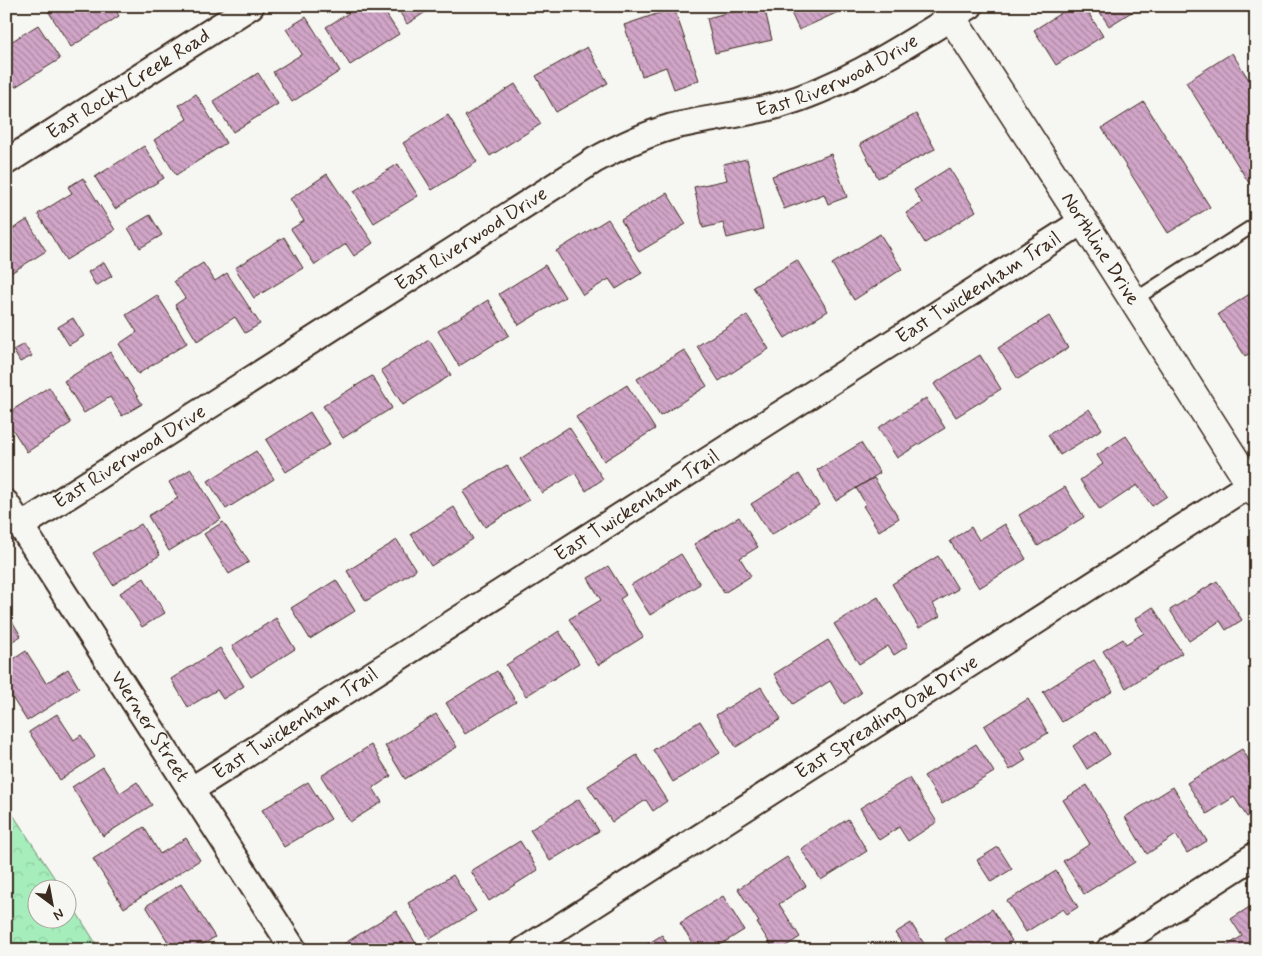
<svg xmlns="http://www.w3.org/2000/svg" width="1262" height="956" viewBox="0 0 1262 956" font-family="Mynerve,sans-serif">
<style>
.park{fill:url(#park-crowns);stroke:#708c6d}
.building{fill:url(#building-back-hatch);stroke:#3b2a1e}
.lines{fill:none;stroke-linecap:round;stroke-linejoin:round}
.service-casing{stroke:#3b2a1e;stroke-width:16}
.minor-casing{stroke:#3b2a1e;stroke-width:29}
.tertiary-casing{stroke:#3b2a1e;stroke-width:31}
.service{stroke:#f6f6f2;stroke-width:12}
.minor{stroke:#f6f6f2;stroke-width:25}
.tertiary{stroke:#f6f6f2;stroke-width:28}
.labels{text-anchor:middle;dominant-baseline:central;stroke-width:4;stroke-linejoin:round;paint-order:stroke}
.street-label{font-size:20px;fill:#3b2a1e;stroke:#f6f6f2}
</style>
<defs>
<pattern id="park-crowns" width="20" height="18" patternUnits="userSpaceOnUse" patternTransform="scale(1.25)"><rect width="20" height="18" fill="#a5eebc"/><path d="M2 6a3 3 0 1 1 6 0M12 15a3 3 0 1 1 6 0" fill="none" stroke="#8fcca1"/></pattern>
<pattern id="building-back-hatch" width="6" height="6" patternUnits="userSpaceOnUse" patternTransform="scale(1.25)"><rect width="6" height="6" fill="#d1a5c8"/><path d="M-1 5l2 2M0 0l6 6M5-1l2 2" fill="none" stroke="#ab87a2"/></pattern>
</defs>
<rect width="100%" height="100%" fill="#f6f6f2"/>
<filter id="ink" filterUnits="userSpaceOnUse"><feTurbulence type="fractalNoise" baseFrequency=".02" numOctaves="2"/><feDisplacementMap in="SourceGraphic" scale="10" xChannelSelector="R" yChannelSelector="G"/><feConvolveMatrix kernelMatrix="1 2 1 2 8 2 1 2 1" color-interpolation-filters="sRGB"/></filter>
<g filter="url(#ink)">
<path class="park" d="M6 804 61 888H38V918H68V899L100 950H6Z"/>
<path class="building" d="M45 6H113L119 16 71 47Z
M360 6H381L399 34 350 65 326 27Z
M396 6H435L407 24Z
M754 6H764L772 40 715 53 707 18Z
M788 6H851L799 30Z
M1072 6H1084L1103 36 1056 65 1034 30Z
M1096 6H1141L1109 26Z
M674 8 699 80 674 89 666 67 642 76 624 25Z
M306 17 340 71 292 102 273 72 302 54 286 29Z
M38 25 60 59 15 87 6 72V45Z
M587 47 608 83 556 112 536 76Z
M1232 53 1256 91V178L1249 183 1186 82Z
M258 73 278 104 233 132 213 101Z
M515 84 541 124 490 156 465 116Z
M196 94 226 143 176 175 154 140 187 119 179 105Z
M1144 102 1210 207 1168 233 1102 128Z
M916 114 935 149 878 178 860 144Z
M448 115 477 162 432 190 403 143Z
M144 146 164 178 115 209 95 177Z
M831 154 847 197 828 204 824 194 784 209 772 176Z
M747 159 763 229 727 238 723 223 703 228 694 187 727 180 723 164Z
M398 164 418 196 374 223 354 191Z
M949 168 976 211 925 243 906 213 922 203 914 190Z
M327 174 373 243 354 256 346 244 315 265 291 229 304 221 290 199Z
M83 178 115 230 66 260 38 214 72 193 68 187Z
M667 193 686 224 639 252 621 220Z
M150 215 162 235 140 248 128 228Z
M608 219 642 273 616 289 609 279 583 295 556 251Z
M27 220 46 251 6 276V233Z
M880 234 902 269 854 300 832 264Z
M284 237 303 268 254 298 235 268Z
M797 260 828 311 785 338 753 287Z
M104 262 112 276 96 286 88 272Z
M203 263 215 281 227 273 260 324 245 333 235 317 197 341 175 305 185 298 174 281Z
M545 265 565 297 519 325 499 294Z
M1256 290V350L1245 356 1218 314Z
M157 295 187 343 138 374 119 344 137 332 126 315Z
M488 300 509 335 459 366 438 331Z
M747 315 769 349 719 381 697 346Z
M1049 316 1068 348 1018 379 998 348Z
M73 318 84 336 69 345 58 327Z
M429 340 451 375 403 405 381 370Z
M24 344 32 356 20 362 13 350Z
M684 350 707 386 660 416 637 379Z
M110 352 142 404 122 416 110 397 84 413 64 381Z
M980 355 1001 389 956 417 934 384Z
M372 376 392 408 343 438 323 406Z
M627 385 655 429 604 461 576 417Z
M49 387 71 423 27 452 6 419V414Z
M926 398 945 428 897 458 878 428Z
M1089 409 1102 429 1060 455 1048 435Z
M310 412 330 444 286 472 266 440Z
M569 427 603 479 586 491 575 473 542 493 520 459Z
M1126 436 1167 496 1152 506 1137 485 1100 510 1080 480 1103 464 1097 455Z
M861 443 880 473 836 501 817 470Z
M256 451 274 479 226 509 208 481Z
M507 465 529 500 485 527 463 492Z
M191 469 221 519 169 551 148 516 178 498 169 482Z
M799 474 819 505 771 535 751 504Z
M874 478 899 518 879 531 863 506 866 504 856 488Z
M1065 487 1084 517 1038 546 1019 515Z
M454 507 473 539 431 566 411 534Z
M739 517 758 547 740 558 751 576 724 593 694 544Z
M223 522 249 562 229 574 204 534Z
M141 524 160 555 113 585 93 553Z
M1005 524 1026 559 979 588 950 541 971 527 979 540Z
M397 540 416 570 366 601 347 571Z
M681 554 700 584 650 615 631 585Z
M938 556 958 589 933 604 940 616 919 628 892 584Z
M608 566 626 595 620 599 643 637 598 665 569 619 601 600 588 578Z
M144 578 165 613 142 627 120 593Z
M336 580 355 611 310 639 291 608Z
M1217 581 1242 620 1226 630 1220 621 1189 641 1170 610Z
M878 597 908 646 894 655 888 646 859 664 834 624Z
M1153 607 1182 653 1126 688 1103 651 1123 639 1126 644 1144 633 1135 619Z
M6 611 21 636 6 645Z
M276 618 295 649 251 677 232 646Z
M559 631 579 663 526 696 506 665Z
M828 640 861 693 844 704 830 681 793 704 774 674Z
M220 648 244 686 223 699 217 690 188 707 171 679Z
M26 651 46 683 68 669 79 688 27 721 6 688V664Z
M1094 660 1113 691 1062 722 1043 692Z
M497 671 516 702 465 734 446 703Z
M761 687 781 719 736 747 716 715Z
M1028 699 1048 733 1020 750 1026 760 1010 770 984 726Z
M57 714 74 740 81 735 95 757 60 780 29 732Z
M436 714 457 747 405 779 385 746Z
M700 721 720 753 673 782 653 750Z
M1096 731 1110 754 1087 769 1073 746Z
M976 744 994 772 942 804 924 776Z
M371 745 391 776 373 788 382 802 350 822 321 776Z
M1242 749 1256 771V811L1247 817 1234 797 1207 814 1187 783Z
M637 755 667 801 653 811 646 800 612 822 588 786Z
M103 767 120 793 137 782 152 805 103 836 72 787Z
M909 778 937 822 908 841 899 827 879 840 860 808Z
M308 782 331 819 284 847 262 810Z
M1087 785 1135 862 1084 894 1063 861 1090 844 1063 800Z
M1173 787 1207 841 1187 853 1176 835 1147 854 1125 817Z
M579 799 599 831 550 861 530 830Z
M848 819 867 851 821 880 801 849Z
M144 827 160 854 186 838 200 860 124 908 93 859Z
M520 841 538 870 489 901 471 871Z
M998 847 1012 869 991 882 977 860Z
M787 857 806 886 779 904 800 937 780 950H774L757 923 759 922 738 889Z
M1056 871 1078 907 1067 914 1063 909 1026 932 1007 901Z
M453 875 476 911 430 939 408 903Z
M181 884 215 937 194 950H173L146 906Z
M723 896 744 930 712 950H697L680 923Z
M1251 906 1256 914V950H1221L1242 936 1231 919Z
M992 909 1012 941 997 950H951L945 939Z
M396 911 420 950H345L342 945Z
M911 923 928 950H906L895 933Z
M662 935 671 950H638Z"/>
<g class="lines">
<g class="service-casing">
<path id="service" d="M1134 300 1188 265 1198 261 1256 224"/>
</g>
<g class="minor-casing">
<g id="minor">
<path id="s1" d="M6 162 251 6"/>
<path id="s2" d="M6 503 294 950"/>
<path id="s3" d="M21 526 595 160C619 147 644 135 671 127 707 118 744 115 779 105 848 85 909 43 970 6"/>
<path id="s4" d="M191 790 1083 221"/>
<path id="s5" d="M524 950 1250 484"/>
<path d="M1109 950 1256 855"/>
</g>
</g>
<g class="tertiary-casing">
<g id="tertiary">
<path id="s6" d="M944 6 1083 221 1256 493"/>
</g>
</g>
<use href="#service" class="service"/>
<use href="#minor" class="minor"/>
<use href="#tertiary" class="tertiary"/>
</g>
</g>
<g class="labels">
<g class="street-label">
<text stroke="none"><textPath href="#s3" startOffset="939">East Riverwood Drive</textPath></text>
<text stroke="none"><textPath href="#s1" startOffset="145">East Rocky Creek Road</textPath></text>
<text stroke="none"><textPath href="#s3" startOffset="534">East Riverwood Drive</textPath></text>
<text stroke="none"><textPath href="#s6" startOffset="289">Northline Drive</textPath></text>
<text stroke="none"><textPath href="#s4" startOffset="934">East Twickenham Trail</textPath></text>
<text stroke="none"><textPath href="#s3" startOffset="129">East Riverwood Drive</textPath></text>
<text stroke="none"><textPath href="#s4" startOffset="529">East Twickenham Trail</textPath></text>
<text stroke="none"><textPath href="#s5" startOffset="431">East Spreading Oak Drive</textPath></text>
<text stroke="none"><textPath href="#s4" startOffset="124">East Twickenham Trail</textPath></text>
<text stroke="none"><textPath href="#s2" startOffset="266">Werner Street</textPath></text>
</g>
</g>
<rect width="1262" height="956" fill="none" stroke="#f6f6f2" stroke-width="25"/>
<rect x="12" y="12" width="1237" height="931" fill="none" stroke="#3b2a1e" stroke-width="2" filter="url(#ink)"/>
<g transform="translate(52 904) rotate(148)"><circle r="24" fill="#f6f6f2" stroke="#aba49d"/>
<path d="M0-4L9 19L0 12L-9 19Z" fill="#3b2a1e"/>
<text y="-8" font-size="14" font-weight="bold" text-anchor="middle" fill="#3b2a1e">N</text>
</g>
</svg>
